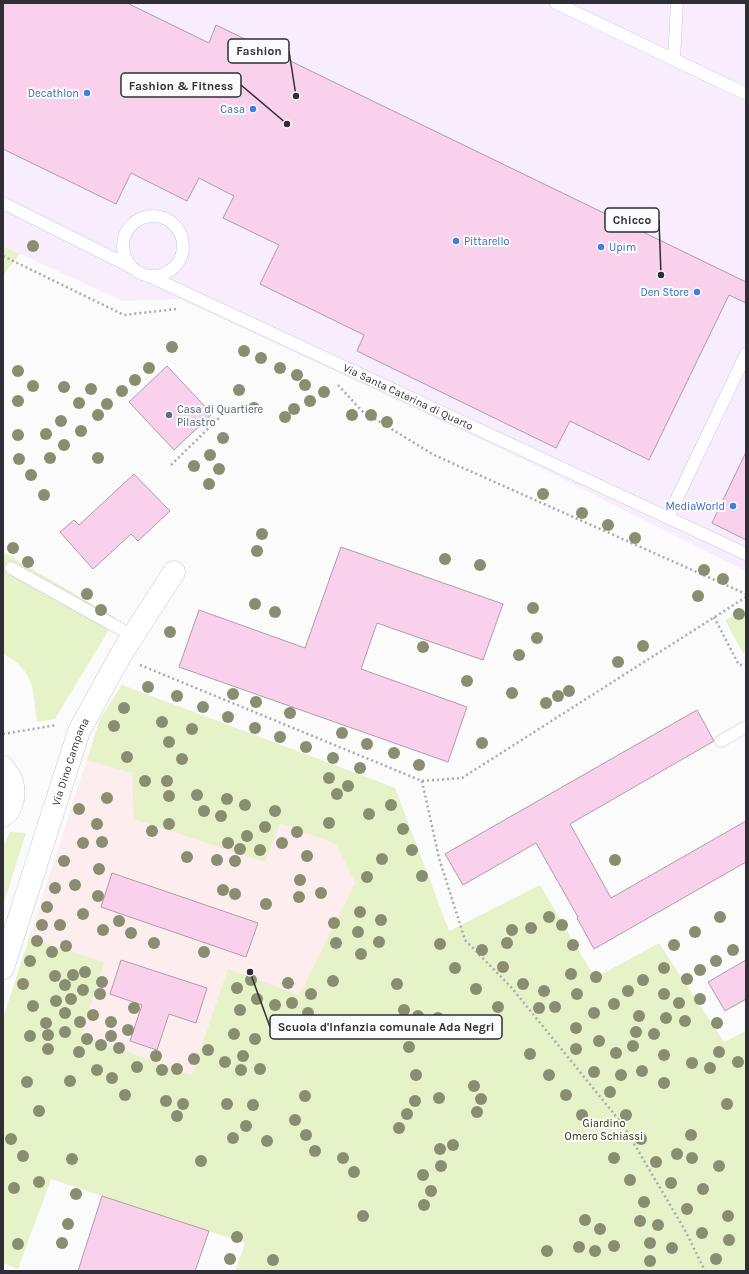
<svg xmlns="http://www.w3.org/2000/svg" width="749" height="1274" viewBox="0 0 749 1274" font-family="Karla,sans-serif">
<style>
.commercial{fill:#f7edfd}
.education{fill:#fdedef}
.green{fill:#e6f2c7}
.building{fill:#f9d1ec;stroke:#b09ca9}
.lines{fill:none;stroke-linecap:round;stroke-linejoin:round}
.lane-casing{stroke:#c8c6dc;stroke-width:13}
.street-casing{stroke:#c8c6dc;stroke-width:23}
.path{stroke:#aaaaae;stroke-width:2.5;stroke-dasharray:2 3;stroke-linecap:butt}
.lane{stroke:#fff;stroke-width:12}
.street{stroke:#fff;stroke-width:22}
.tree{fill:#898e71}
.shop-dot{fill:#3f7fe0;stroke:#fbfbfb;stroke-width:1.5}
.service-dot{fill:#5c6f8a;stroke:#fbfbfb;stroke-width:1.5}
.labels{text-anchor:middle;dominant-baseline:central;stroke-width:4;stroke-linejoin:round;paint-order:stroke}
.shop-label{font-size:11px;fill:#366cbe;stroke:#fbfbfb;text-anchor:end}
.street-label{font-size:11px;fill:#2f2e37;stroke:#fbfbfb}
.service-label{font-size:11px;fill:#4e5e75;stroke:#fbfbfb;text-anchor:start}
.park-label{font-size:11px;fill:#2b3500;stroke:#fbfbfb}
.leader{fill:none;stroke:#2f2e37;stroke-width:1.5}
.callout-dot{fill:#2f2e37;stroke:#fbfbfb;stroke-width:1.5}
.callout{fill:#fbfbfb;stroke:#2f2e37;stroke-width:1.5}
.callout-label{font-size:12px;text-anchor:middle;font-weight:bold;fill:#2f2e37}
</style>
<rect width="100%" height="100%" fill="#fbfbfb"/>
<path class="commercial" d="M3 3H746V571L537 466 180 299 123 301 3 246Z"/>
<path class="education" d="M122 685 395 788 449 931 386 1249 3 1052V1019L100 719Z"/>
<path class="green" d="M3 246 20 254 3 275Z
M3 552 116 618 55 719 37 722C33 691 35 670 3 654Z
M746 610V650L743 653 725 620Z
M122 685 395 788 449 931 540 885 595 978 659 943 724 1042 746 1031V1271H235L245 1243 51 1179 18 1269 3 1263V1019L29 938 104 962 81 1035 192 1075 228 969 299 995 355 883 336 844 280 823 265 862 134 819 132 773 87 760 100 719Z
M10 832 26 833 3 905V847Z"/>
<path class="building" d="M3 3H127L209 43 216 25 746 282V303L729 295 649 460 570 421 556 448 357 351 364 335 260 284 279 245 223 218 234 196 199 178 187 201 131 173 116 204 3 149Z
M167 366 212 414 174 450 129 402Z
M746 452V540L712 523Z
M134 474 170 511 138 541 131 534 93 569 60 532 74 520 79 525Z
M341 547 503 604 483 660 377 623 361 669 467 707 448 762 179 667 199 610 305 648Z
M697 710 714 741 570 824 611 898 746 821V862L594 949 577 918 578 917 536 843 463 885 445 854Z
M112 873 258 923 246 957 101 907Z
M121 960 207 988 196 1023 169 1014 157 1050 130 1041 142 1005 110 994Z
M746 960V999L725 1011 708 982Z
M102 1196 209 1231 195 1271H78Z"/>
<g class="lines">
<g class="lane-casing">
<g id="lane">
<path d="M556 3 746 94"/>
<path d="M674 59 677 3"/>
<path d="M3 203 131 267"/>
<circle cx="153" cy="246" r="30"/>
<path id="s1" d="M149 276 746 554"/>
<path d="M668 517 746 354"/>
<path d="M11 568 133 636"/>
<path d="M721 741 746 727"/>
</g>
</g>
<g class="street-casing">
<g id="street">
<path d="M3 767C6 771 10 776 12 781 15 793 14 809 3 816"/>
<path id="s2" d="M3 968 79 731 120 656 174 572"/>
</g>
</g>
<path class="path" d="M3 256 124 315 176 309
M338 385 362 411 434 455 746 594
M171 465 219 418
M714 617 739 665H746
M140 665 422 781 462 778 746 597
M3 734 57 725
M422 781 439 858 465 940 511 987 623 1125 686 1232 705 1271"/>
<use href="#lane" class="lane"/>
<use href="#street" class="street"/>
</g>
<g class="tree">
<circle cx="33" cy="246" r="6"/>
<circle cx="172" cy="347" r="6"/>
<circle cx="244" cy="351" r="6"/>
<circle cx="261" cy="358" r="6"/>
<circle cx="149" cy="368" r="6"/>
<circle cx="280" cy="368" r="6"/>
<circle cx="18" cy="371" r="6"/>
<circle cx="297" cy="375" r="6"/>
<circle cx="135" cy="380" r="6"/>
<circle cx="305" cy="385" r="6"/>
<circle cx="33" cy="386" r="6"/>
<circle cx="64" cy="387" r="6"/>
<circle cx="91" cy="389" r="6"/>
<circle cx="239" cy="390" r="6"/>
<circle cx="122" cy="391" r="6"/>
<circle cx="324" cy="392" r="6"/>
<circle cx="18" cy="401" r="6"/>
<circle cx="310" cy="401" r="6"/>
<circle cx="79" cy="403" r="6"/>
<circle cx="107" cy="404" r="6"/>
<circle cx="254" cy="408" r="6"/>
<circle cx="294" cy="409" r="6"/>
<circle cx="98" cy="415" r="6"/>
<circle cx="352" cy="415" r="6"/>
<circle cx="371" cy="415" r="6"/>
<circle cx="285" cy="417" r="6"/>
<circle cx="61" cy="421" r="6"/>
<circle cx="387" cy="422" r="6"/>
<circle cx="81" cy="431" r="6"/>
<circle cx="46" cy="434" r="6"/>
<circle cx="18" cy="435" r="6"/>
<circle cx="223" cy="438" r="6"/>
<circle cx="64" cy="445" r="6"/>
<circle cx="210" cy="455" r="6"/>
<circle cx="50" cy="458" r="6"/>
<circle cx="98" cy="458" r="6"/>
<circle cx="19" cy="459" r="6"/>
<circle cx="194" cy="466" r="6"/>
<circle cx="219" cy="469" r="6"/>
<circle cx="31" cy="475" r="6"/>
<circle cx="209" cy="484" r="6"/>
<circle cx="543" cy="494" r="6"/>
<circle cx="44" cy="495" r="6"/>
<circle cx="582" cy="513" r="6"/>
<circle cx="608" cy="525" r="6"/>
<circle cx="262" cy="534" r="6"/>
<circle cx="635" cy="538" r="6"/>
<circle cx="13" cy="548" r="6"/>
<circle cx="257" cy="551" r="6"/>
<circle cx="445" cy="559" r="6"/>
<circle cx="28" cy="562" r="6"/>
<circle cx="480" cy="565" r="6"/>
<circle cx="704" cy="570" r="6"/>
<circle cx="723" cy="579" r="6"/>
<circle cx="87" cy="594" r="6"/>
<circle cx="698" cy="596" r="6"/>
<circle cx="255" cy="604" r="6"/>
<circle cx="533" cy="608" r="6"/>
<circle cx="101" cy="610" r="6"/>
<circle cx="275" cy="612" r="6"/>
<circle cx="739" cy="614" r="6"/>
<circle cx="170" cy="632" r="6"/>
<circle cx="537" cy="638" r="6"/>
<circle cx="643" cy="646" r="6"/>
<circle cx="423" cy="647" r="6"/>
<circle cx="519" cy="655" r="6"/>
<circle cx="618" cy="662" r="6"/>
<circle cx="467" cy="681" r="6"/>
<circle cx="148" cy="687" r="6"/>
<circle cx="569" cy="691" r="6"/>
<circle cx="512" cy="693" r="6"/>
<circle cx="233" cy="694" r="6"/>
<circle cx="177" cy="696" r="6"/>
<circle cx="558" cy="696" r="6"/>
<circle cx="256" cy="702" r="6"/>
<circle cx="546" cy="703" r="6"/>
<circle cx="203" cy="707" r="6"/>
<circle cx="124" cy="708" r="6"/>
<circle cx="290" cy="713" r="6"/>
<circle cx="228" cy="717" r="6"/>
<circle cx="162" cy="722" r="6"/>
<circle cx="114" cy="726" r="6"/>
<circle cx="255" cy="728" r="6"/>
<circle cx="192" cy="729" r="6"/>
<circle cx="342" cy="733" r="6"/>
<circle cx="280" cy="737" r="6"/>
<circle cx="169" cy="742" r="6"/>
<circle cx="482" cy="743" r="6"/>
<circle cx="367" cy="744" r="6"/>
<circle cx="306" cy="747" r="6"/>
<circle cx="394" cy="753" r="6"/>
<circle cx="127" cy="757" r="6"/>
<circle cx="333" cy="758" r="6"/>
<circle cx="182" cy="759" r="6"/>
<circle cx="419" cy="765" r="6"/>
<circle cx="360" cy="768" r="6"/>
<circle cx="329" cy="778" r="6"/>
<circle cx="145" cy="781" r="6"/>
<circle cx="167" cy="781" r="6"/>
<circle cx="348" cy="786" r="6"/>
<circle cx="337" cy="794" r="6"/>
<circle cx="197" cy="795" r="6"/>
<circle cx="169" cy="796" r="6"/>
<circle cx="107" cy="798" r="6"/>
<circle cx="227" cy="799" r="6"/>
<circle cx="245" cy="805" r="6"/>
<circle cx="391" cy="805" r="6"/>
<circle cx="79" cy="809" r="6"/>
<circle cx="204" cy="811" r="6"/>
<circle cx="275" cy="811" r="6"/>
<circle cx="369" cy="814" r="6"/>
<circle cx="221" cy="816" r="6"/>
<circle cx="329" cy="823" r="6"/>
<circle cx="97" cy="824" r="6"/>
<circle cx="169" cy="824" r="6"/>
<circle cx="265" cy="827" r="6"/>
<circle cx="403" cy="829" r="6"/>
<circle cx="152" cy="831" r="6"/>
<circle cx="297" cy="832" r="6"/>
<circle cx="247" cy="836" r="6"/>
<circle cx="102" cy="842" r="6"/>
<circle cx="83" cy="843" r="6"/>
<circle cx="228" cy="843" r="6"/>
<circle cx="282" cy="843" r="6"/>
<circle cx="240" cy="849" r="6"/>
<circle cx="260" cy="850" r="6"/>
<circle cx="412" cy="850" r="6"/>
<circle cx="307" cy="856" r="6"/>
<circle cx="187" cy="857" r="6"/>
<circle cx="382" cy="859" r="6"/>
<circle cx="217" cy="860" r="6"/>
<circle cx="615" cy="860" r="6"/>
<circle cx="64" cy="861" r="6"/>
<circle cx="235" cy="861" r="6"/>
<circle cx="99" cy="869" r="6"/>
<circle cx="422" cy="876" r="6"/>
<circle cx="367" cy="877" r="6"/>
<circle cx="300" cy="880" r="6"/>
<circle cx="75" cy="885" r="6"/>
<circle cx="55" cy="888" r="6"/>
<circle cx="223" cy="890" r="6"/>
<circle cx="321" cy="893" r="6"/>
<circle cx="235" cy="894" r="6"/>
<circle cx="98" cy="896" r="6"/>
<circle cx="299" cy="897" r="6"/>
<circle cx="266" cy="904" r="6"/>
<circle cx="47" cy="907" r="6"/>
<circle cx="360" cy="912" r="6"/>
<circle cx="83" cy="914" r="6"/>
<circle cx="549" cy="917" r="6"/>
<circle cx="720" cy="917" r="6"/>
<circle cx="381" cy="920" r="6"/>
<circle cx="119" cy="921" r="6"/>
<circle cx="334" cy="923" r="6"/>
<circle cx="42" cy="925" r="6"/>
<circle cx="60" cy="925" r="6"/>
<circle cx="562" cy="925" r="6"/>
<circle cx="531" cy="928" r="6"/>
<circle cx="103" cy="930" r="6"/>
<circle cx="512" cy="930" r="6"/>
<circle cx="358" cy="932" r="6"/>
<circle cx="695" cy="932" r="6"/>
<circle cx="131" cy="933" r="6"/>
<circle cx="37" cy="941" r="6"/>
<circle cx="379" cy="942" r="6"/>
<circle cx="154" cy="943" r="6"/>
<circle cx="336" cy="943" r="6"/>
<circle cx="507" cy="943" r="6"/>
<circle cx="440" cy="944" r="6"/>
<circle cx="573" cy="945" r="6"/>
<circle cx="674" cy="945" r="6"/>
<circle cx="66" cy="946" r="6"/>
<circle cx="482" cy="950" r="6"/>
<circle cx="733" cy="950" r="6"/>
<circle cx="52" cy="952" r="6"/>
<circle cx="204" cy="952" r="6"/>
<circle cx="361" cy="954" r="6"/>
<circle cx="30" cy="961" r="6"/>
<circle cx="716" cy="961" r="6"/>
<circle cx="503" cy="967" r="6"/>
<circle cx="455" cy="968" r="6"/>
<circle cx="664" cy="968" r="6"/>
<circle cx="700" cy="970" r="6"/>
<circle cx="85" cy="972" r="6"/>
<circle cx="571" cy="974" r="6"/>
<circle cx="73" cy="975" r="6"/>
<circle cx="55" cy="976" r="6"/>
<circle cx="596" cy="977" r="6"/>
<circle cx="687" cy="979" r="6"/>
<circle cx="251" cy="980" r="6"/>
<circle cx="643" cy="980" r="6"/>
<circle cx="333" cy="981" r="6"/>
<circle cx="102" cy="982" r="6"/>
<circle cx="288" cy="983" r="6"/>
<circle cx="23" cy="984" r="6"/>
<circle cx="397" cy="984" r="6"/>
<circle cx="523" cy="984" r="6"/>
<circle cx="65" cy="985" r="6"/>
<circle cx="237" cy="988" r="6"/>
<circle cx="476" cy="989" r="6"/>
<circle cx="83" cy="990" r="6"/>
<circle cx="544" cy="991" r="6"/>
<circle cx="628" cy="991" r="6"/>
<circle cx="100" cy="994" r="6"/>
<circle cx="311" cy="994" r="6"/>
<circle cx="577" cy="994" r="6"/>
<circle cx="664" cy="994" r="6"/>
<circle cx="71" cy="999" r="6"/>
<circle cx="257" cy="999" r="6"/>
<circle cx="700" cy="999" r="6"/>
<circle cx="56" cy="1001" r="6"/>
<circle cx="292" cy="1003" r="6"/>
<circle cx="679" cy="1003" r="6"/>
<circle cx="614" cy="1004" r="6"/>
<circle cx="275" cy="1005" r="6"/>
<circle cx="33" cy="1006" r="6"/>
<circle cx="498" cy="1007" r="6"/>
<circle cx="555" cy="1007" r="6"/>
<circle cx="134" cy="1008" r="6"/>
<circle cx="539" cy="1008" r="6"/>
<circle cx="240" cy="1010" r="6"/>
<circle cx="404" cy="1010" r="6"/>
<circle cx="65" cy="1013" r="6"/>
<circle cx="308" cy="1013" r="6"/>
<circle cx="594" cy="1013" r="6"/>
<circle cx="93" cy="1015" r="6"/>
<circle cx="418" cy="1016" r="6"/>
<circle cx="639" cy="1016" r="6"/>
<circle cx="438" cy="1018" r="6"/>
<circle cx="666" cy="1018" r="6"/>
<circle cx="685" cy="1021" r="6"/>
<circle cx="80" cy="1022" r="6"/>
<circle cx="111" cy="1022" r="6"/>
<circle cx="46" cy="1023" r="6"/>
<circle cx="717" cy="1023" r="6"/>
<circle cx="576" cy="1028" r="6"/>
<circle cx="128" cy="1030" r="6"/>
<circle cx="65" cy="1032" r="6"/>
<circle cx="636" cy="1032" r="6"/>
<circle cx="234" cy="1034" r="6"/>
<circle cx="654" cy="1034" r="6"/>
<circle cx="48" cy="1035" r="6"/>
<circle cx="30" cy="1036" r="6"/>
<circle cx="111" cy="1036" r="6"/>
<circle cx="87" cy="1039" r="6"/>
<circle cx="255" cy="1039" r="6"/>
<circle cx="599" cy="1041" r="6"/>
<circle cx="101" cy="1045" r="6"/>
<circle cx="633" cy="1046" r="6"/>
<circle cx="409" cy="1047" r="6"/>
<circle cx="119" cy="1048" r="6"/>
<circle cx="48" cy="1049" r="6"/>
<circle cx="576" cy="1049" r="6"/>
<circle cx="208" cy="1050" r="6"/>
<circle cx="79" cy="1052" r="6"/>
<circle cx="719" cy="1052" r="6"/>
<circle cx="616" cy="1053" r="6"/>
<circle cx="530" cy="1054" r="6"/>
<circle cx="664" cy="1055" r="6"/>
<circle cx="156" cy="1056" r="6"/>
<circle cx="243" cy="1056" r="6"/>
<circle cx="194" cy="1059" r="6"/>
<circle cx="225" cy="1062" r="6"/>
<circle cx="738" cy="1062" r="6"/>
<circle cx="692" cy="1063" r="6"/>
<circle cx="137" cy="1067" r="6"/>
<circle cx="710" cy="1068" r="6"/>
<circle cx="177" cy="1069" r="6"/>
<circle cx="260" cy="1069" r="6"/>
<circle cx="97" cy="1070" r="6"/>
<circle cx="162" cy="1070" r="6"/>
<circle cx="241" cy="1070" r="6"/>
<circle cx="642" cy="1071" r="6"/>
<circle cx="594" cy="1072" r="6"/>
<circle cx="416" cy="1075" r="6"/>
<circle cx="549" cy="1075" r="6"/>
<circle cx="621" cy="1075" r="6"/>
<circle cx="112" cy="1078" r="6"/>
<circle cx="70" cy="1081" r="6"/>
<circle cx="27" cy="1082" r="6"/>
<circle cx="664" cy="1083" r="6"/>
<circle cx="474" cy="1086" r="6"/>
<circle cx="610" cy="1092" r="6"/>
<circle cx="125" cy="1095" r="6"/>
<circle cx="566" cy="1095" r="6"/>
<circle cx="305" cy="1096" r="6"/>
<circle cx="439" cy="1098" r="6"/>
<circle cx="481" cy="1099" r="6"/>
<circle cx="166" cy="1101" r="6"/>
<circle cx="415" cy="1101" r="6"/>
<circle cx="183" cy="1104" r="6"/>
<circle cx="227" cy="1104" r="6"/>
<circle cx="727" cy="1104" r="6"/>
<circle cx="253" cy="1105" r="6"/>
<circle cx="39" cy="1111" r="6"/>
<circle cx="477" cy="1112" r="6"/>
<circle cx="407" cy="1114" r="6"/>
<circle cx="582" cy="1115" r="6"/>
<circle cx="626" cy="1115" r="6"/>
<circle cx="177" cy="1116" r="6"/>
<circle cx="295" cy="1120" r="6"/>
<circle cx="246" cy="1126" r="6"/>
<circle cx="399" cy="1128" r="6"/>
<circle cx="306" cy="1135" r="6"/>
<circle cx="691" cy="1135" r="6"/>
<circle cx="233" cy="1138" r="6"/>
<circle cx="11" cy="1139" r="6"/>
<circle cx="641" cy="1139" r="6"/>
<circle cx="267" cy="1141" r="6"/>
<circle cx="453" cy="1145" r="6"/>
<circle cx="440" cy="1149" r="6"/>
<circle cx="315" cy="1151" r="6"/>
<circle cx="677" cy="1154" r="6"/>
<circle cx="23" cy="1156" r="6"/>
<circle cx="343" cy="1158" r="6"/>
<circle cx="614" cy="1158" r="6"/>
<circle cx="692" cy="1158" r="6"/>
<circle cx="72" cy="1159" r="6"/>
<circle cx="201" cy="1161" r="6"/>
<circle cx="656" cy="1162" r="6"/>
<circle cx="441" cy="1166" r="6"/>
<circle cx="719" cy="1166" r="6"/>
<circle cx="354" cy="1172" r="6"/>
<circle cx="423" cy="1175" r="6"/>
<circle cx="630" cy="1180" r="6"/>
<circle cx="39" cy="1182" r="6"/>
<circle cx="671" cy="1183" r="6"/>
<circle cx="14" cy="1188" r="6"/>
<circle cx="703" cy="1189" r="6"/>
<circle cx="431" cy="1191" r="6"/>
<circle cx="76" cy="1194" r="6"/>
<circle cx="644" cy="1202" r="6"/>
<circle cx="424" cy="1205" r="6"/>
<circle cx="687" cy="1209" r="6"/>
<circle cx="363" cy="1216" r="6"/>
<circle cx="728" cy="1216" r="6"/>
<circle cx="585" cy="1220" r="6"/>
<circle cx="640" cy="1221" r="6"/>
<circle cx="68" cy="1224" r="6"/>
<circle cx="658" cy="1225" r="6"/>
<circle cx="600" cy="1229" r="6"/>
<circle cx="702" cy="1233" r="6"/>
<circle cx="237" cy="1237" r="6"/>
<circle cx="729" cy="1240" r="6"/>
<circle cx="62" cy="1243" r="6"/>
<circle cx="650" cy="1243" r="6"/>
<circle cx="18" cy="1244" r="6"/>
<circle cx="614" cy="1246" r="6"/>
<circle cx="579" cy="1247" r="6"/>
<circle cx="672" cy="1248" r="6"/>
<circle cx="547" cy="1251" r="6"/>
<circle cx="595" cy="1251" r="6"/>
<circle cx="230" cy="1259" r="6"/>
<circle cx="716" cy="1259" r="6"/>
<circle cx="273" cy="1260" r="6"/>
<circle cx="650" cy="1261" r="6"/>
</g>
<g class="shop-dot">
<circle cx="87" cy="93" r="4"/>
<circle cx="253" cy="109" r="4"/>
<circle cx="456" cy="241" r="4"/>
<circle cx="601" cy="247" r="4"/>
<circle cx="697" cy="292" r="4"/>
<circle cx="733" cy="506" r="4"/>
</g>
<circle class="service-dot" cx="169" cy="415" r="4"/>
<g class="labels">
<g class="shop-label">
<text x="79" y="93">Decathlon</text>
<text x="245" y="109">Casa</text>
<text x="464" y="241" text-anchor="start">Pittarello</text>
<text x="609" y="247" text-anchor="start">Upim</text>
<text x="689" y="292">Den Store</text>
<text x="725" y="506">MediaWorld</text>
</g>
<g class="street-label">
<text stroke="none"><textPath href="#s1" startOffset="286">Via Santa Caterina di Quarto</textPath></text>
<text stroke="none"><textPath href="#s2" startOffset="217">Via Dino Campana</textPath></text>
</g>
<g class="service-label">
<text x="177" y="409">Casa di Quartiere<tspan x="177" dy="13">Pilastro</tspan></text>
</g>
<g class="park-label">
<text x="604" y="1123">Giardino<tspan x="604" dy="13">Omero Schiassi</tspan></text>
</g>
</g>
<path class="leader" d="M296 96L289 51M287 124L241 85M661 275L659 220M250 972L270 1027"/>
<g class="callout-dot">
<circle cx="296" cy="96" r="4"/>
<circle cx="287" cy="124" r="4"/>
<circle cx="661" cy="275" r="4"/>
<circle cx="250" cy="972" r="4"/>
</g>
<g class="callout">
<rect x="228" y="39" width="61" height="24" rx="4"/>
<rect x="121" y="73" width="120" height="24" rx="4"/>
<rect x="605" y="208" width="54" height="24" rx="4"/>
<rect x="270" y="1015" width="232" height="24" rx="4"/>
</g>
<g class="callout-label">
<text x="259" y="55">Fashion</text>
<text x="181" y="90">Fashion &amp; Fitness</text>
<text x="632" y="224">Chicco</text>
<text x="386" y="1031">Scuola d'Infanzia comunale Ada Negri</text>
</g>
<rect width="749" height="1274" fill="none" stroke="#2f2e37" stroke-width="8"/>
</svg>
